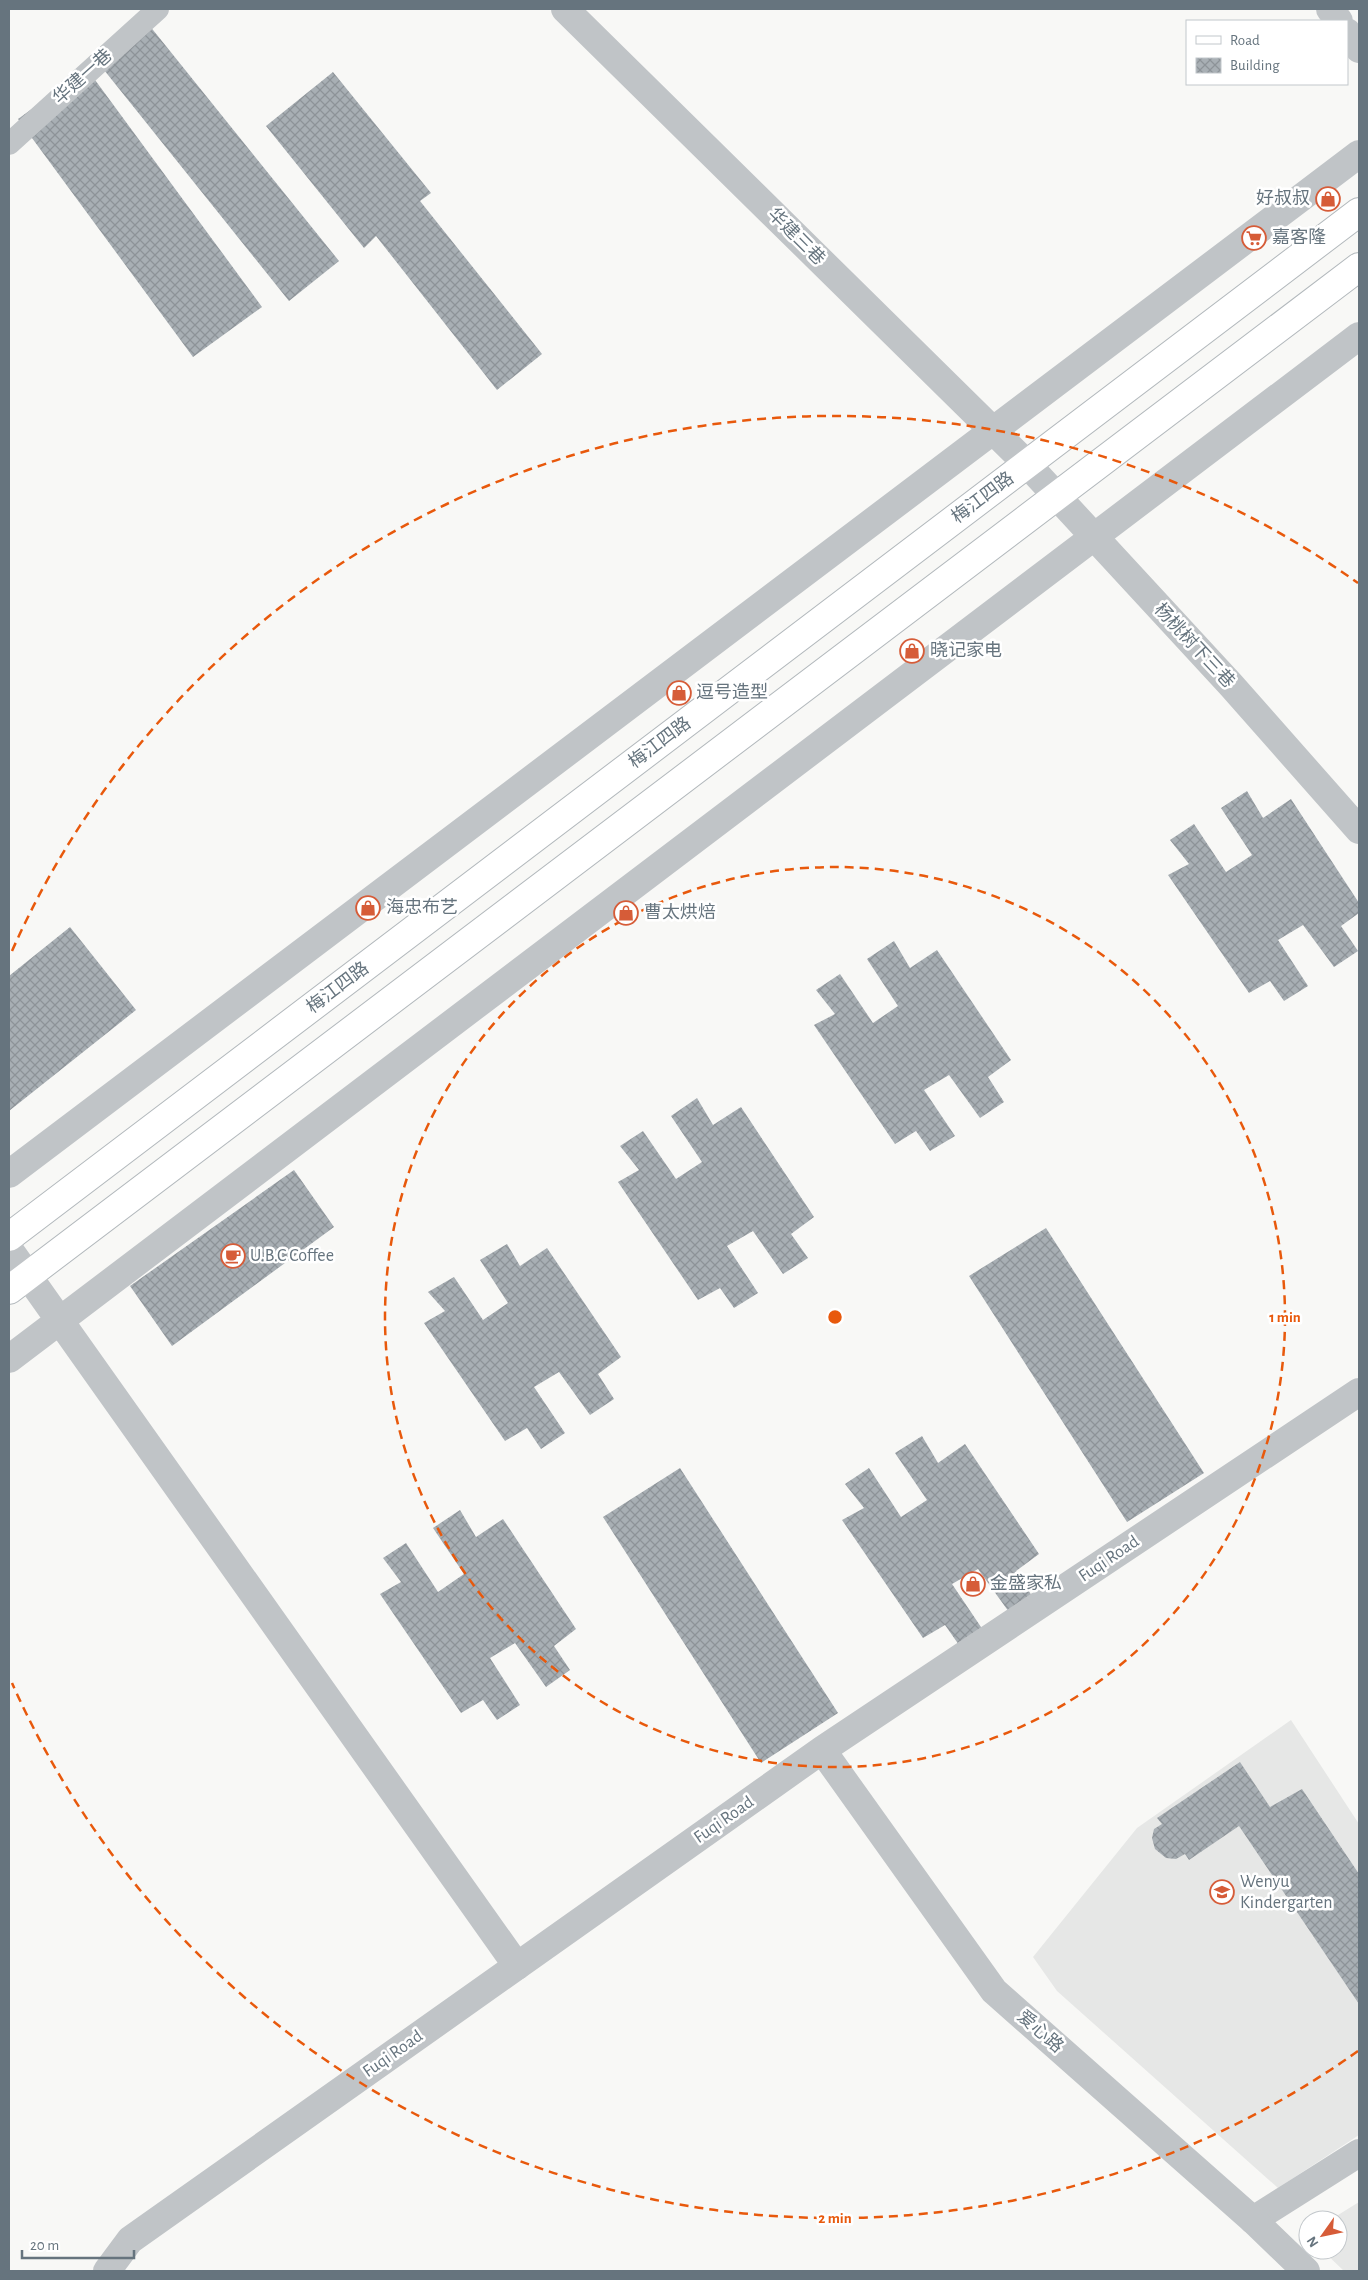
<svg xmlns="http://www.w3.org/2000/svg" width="1368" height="2280" viewBox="0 0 1368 2280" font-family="'Alegreya Sans','Noto Sans SC',sans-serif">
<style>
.built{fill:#e6e7e6}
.building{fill:url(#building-cross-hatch)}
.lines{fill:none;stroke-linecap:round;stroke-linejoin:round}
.secondary-casing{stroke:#b2b8bc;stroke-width:30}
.service{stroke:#c0c4c7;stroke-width:22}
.minor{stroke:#c0c4c7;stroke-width:28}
.tertiary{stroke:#c0c4c7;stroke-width:28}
.secondary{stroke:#fff;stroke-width:28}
.ring{fill:none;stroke:#e8590c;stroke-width:2.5;stroke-dasharray:9 6}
.labels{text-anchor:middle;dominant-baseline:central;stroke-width:5;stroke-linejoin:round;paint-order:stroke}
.street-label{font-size:18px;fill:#66747e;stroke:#fff}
.poi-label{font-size:18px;fill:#66747e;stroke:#fff;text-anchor:start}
.centre{fill:#e8590c;stroke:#fff;stroke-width:2.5}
.ring-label{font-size:15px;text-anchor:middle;font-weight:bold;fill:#e8590c;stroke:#fff;stroke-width:5;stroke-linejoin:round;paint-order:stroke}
</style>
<defs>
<pattern id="building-cross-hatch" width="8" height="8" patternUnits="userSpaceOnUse" patternTransform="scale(1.25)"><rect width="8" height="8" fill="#a8afb4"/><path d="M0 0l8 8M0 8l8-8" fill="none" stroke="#8d9398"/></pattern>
</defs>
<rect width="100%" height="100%" fill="#f8f8f6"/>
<path class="built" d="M1291 1720 1359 1824V2135L1278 2188 1057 1991 1033 1957 1137 1828Z
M1359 2202V2271H1344L1322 2250H1338V2220H1330Z"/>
<path class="building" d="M141 15 339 261 289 301 92 55Z
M87 69 262 307 193 357 18 119Z
M333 72 431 193 420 201 542 354 497 390 376 236 364 248 266 126Z
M1247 791 1263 818 1291 799 1359 903V913L1341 926 1358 951 1334 967 1303 925 1278 940 1308 986 1284 1001 1270 981 1249 993 1168 875 1189 864 1170 840 1194 824 1226 872 1252 855 1221 808Z
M70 927 136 1010 9 1111V976Z
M894 941 910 968 937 950 1011 1060 988 1077 1004 1102 980 1118 949 1075 924 1090 955 1136 930 1151 916 1131 895 1144 814 1025 835 1014 816 990 840 974 873 1023 898 1006 867 959Z
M697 1098 713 1125 741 1107 814 1217 791 1234 808 1258 783 1274 753 1231 727 1246 758 1293 734 1308 720 1288 698 1300 618 1182 639 1170 620 1146 643 1131 676 1179 702 1162 671 1116Z
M294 1170 334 1227 172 1346 130 1286Z
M1046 1228 1204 1473 1127 1522 969 1276Z
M507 1244 520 1266 547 1248 621 1357 598 1374 614 1399 590 1415 559 1372 534 1387 565 1433 541 1449 527 1428 505 1441 424 1323 445 1311 428 1292 454 1277 483 1320 508 1303 480 1260Z
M922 1436 938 1463 965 1444 1039 1554 1016 1571 1032 1596 1009 1612 978 1569 952 1584 983 1630 959 1645 945 1625 923 1638 842 1520 864 1508 845 1484 869 1468 901 1517 927 1500 895 1453Z
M680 1468 838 1713 761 1763 603 1517Z
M460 1510 476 1537 503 1519 576 1629 554 1646 570 1670 546 1687 515 1643 490 1658 520 1705 497 1720 483 1700 461 1713 380 1594 401 1582 383 1558 406 1543 438 1592 464 1574 433 1528Z
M1240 1762 1270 1807 1302 1789 1359 1874V2004L1239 1826 1189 1860 1185 1854 1176 1859 1166 1858 1155 1849 1152 1838 1154 1829 1162 1824 1157 1818Z"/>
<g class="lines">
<g class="secondary-casing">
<path id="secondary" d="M9 1237 1359 212
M9 1290 1359 267"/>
</g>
<path class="service" d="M9 144 158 9"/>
<path class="minor" d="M565 9 1027 464 1231 685 1359 830
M9 1174 1359 154
M9 1249 517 1966
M9 1359 1359 336
M1253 2220 1359 2153"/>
<path class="tertiary" d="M1330 9 1339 21
M1347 32 1359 49
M822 1750 994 1991 1253 2220 1306 2271
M107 2271 130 2240 822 1750 1359 1392"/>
<use href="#secondary" class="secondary"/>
</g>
<g class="ring">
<circle cx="835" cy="1317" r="450"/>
<path d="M1358 2051A901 901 0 0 1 12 1683M12 951A901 901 0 0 1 1358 583"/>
</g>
<defs>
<g id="shop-ring" transform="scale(1.25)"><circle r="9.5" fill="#fff" stroke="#d65c38" stroke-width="1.5"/><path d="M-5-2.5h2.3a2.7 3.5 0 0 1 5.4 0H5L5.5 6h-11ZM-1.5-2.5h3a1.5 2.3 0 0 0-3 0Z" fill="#d65c38"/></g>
<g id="supermarket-ring" transform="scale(1.25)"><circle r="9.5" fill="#fff" stroke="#d65c38" stroke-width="1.5"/><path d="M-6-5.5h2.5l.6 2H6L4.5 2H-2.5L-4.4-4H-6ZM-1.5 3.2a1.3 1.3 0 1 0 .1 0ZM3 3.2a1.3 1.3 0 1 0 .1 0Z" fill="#d65c38"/></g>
<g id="cafe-ring" transform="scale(1.25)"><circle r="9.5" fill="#fff" stroke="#d65c38" stroke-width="1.5"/><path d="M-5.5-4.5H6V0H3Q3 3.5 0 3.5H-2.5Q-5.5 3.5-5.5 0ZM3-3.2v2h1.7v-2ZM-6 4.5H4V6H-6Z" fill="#d65c38"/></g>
<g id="school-ring" transform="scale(1.25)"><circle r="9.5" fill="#fff" stroke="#d65c38" stroke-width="1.5"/><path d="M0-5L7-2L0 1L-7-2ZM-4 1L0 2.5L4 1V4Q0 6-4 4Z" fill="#d65c38"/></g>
</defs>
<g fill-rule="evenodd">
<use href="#shop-ring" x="1328" y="199"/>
<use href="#supermarket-ring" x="1254" y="238"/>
<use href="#shop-ring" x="912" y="651"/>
<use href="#shop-ring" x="679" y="693"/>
<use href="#shop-ring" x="368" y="908"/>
<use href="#shop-ring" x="626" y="913"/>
<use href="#cafe-ring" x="233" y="1256"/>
<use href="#shop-ring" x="973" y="1584"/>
<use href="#school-ring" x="1222" y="1892"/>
</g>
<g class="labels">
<g class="street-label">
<text transform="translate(83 77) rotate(-42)">华建一巷</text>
<text transform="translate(796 237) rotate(45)">华建三巷</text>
<text transform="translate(983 498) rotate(-37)">梅江四路</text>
<text transform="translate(1194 646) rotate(47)">杨桃树下三巷</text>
<text transform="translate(660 743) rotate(-37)">梅江四路</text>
<text transform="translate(338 988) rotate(-37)">梅江四路</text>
<text transform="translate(1109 1559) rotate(-34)">Fuqi Road</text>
<text transform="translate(724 1820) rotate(-35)">Fuqi Road</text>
<text transform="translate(1040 2032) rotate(41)">爱心路</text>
<text transform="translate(393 2054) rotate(-35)">Fuqi Road</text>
</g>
<g class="poi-label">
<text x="1310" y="199" text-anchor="end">好叔叔</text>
<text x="1272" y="238">嘉客隆</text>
<text x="930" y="651">晓记家电</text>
<text x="696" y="693">逗号造型</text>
<text x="386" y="908">海忠布艺</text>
<text x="644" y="913">曹太烘焙</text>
<text x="250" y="1256">U.B.C Coffee</text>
<text x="990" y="1584">金盛家私</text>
<text x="1240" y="1882">Wenyu<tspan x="1240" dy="21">Kindergarten</tspan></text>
</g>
</g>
<circle cx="835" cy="1317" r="8" class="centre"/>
<g class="ring-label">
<text x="1285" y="1322">1 min</text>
<text x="835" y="2223">2 min</text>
</g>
<rect width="1368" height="2280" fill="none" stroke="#66747e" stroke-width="20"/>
<rect x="1186" y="20" width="162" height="65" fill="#ffffff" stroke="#c2c7cb"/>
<rect x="1196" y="36" width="25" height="8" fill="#ffffff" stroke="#c2c7cb"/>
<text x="1230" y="45" font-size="15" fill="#66747e">Road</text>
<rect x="1196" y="58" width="25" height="15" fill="url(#building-cross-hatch)" stroke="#c2c7cb"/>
<text x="1230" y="70" font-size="15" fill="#66747e">Building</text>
<g transform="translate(1323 2235) rotate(237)"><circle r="24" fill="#ffffff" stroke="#c2c7cb"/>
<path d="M0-4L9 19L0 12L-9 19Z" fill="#d65c38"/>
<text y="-8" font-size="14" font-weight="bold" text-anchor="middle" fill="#66747e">N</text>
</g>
<path d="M22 2250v8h112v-8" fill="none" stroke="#66747e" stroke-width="2.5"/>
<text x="30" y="2250" font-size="15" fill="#66747e" stroke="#ffffff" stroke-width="4" paint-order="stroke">20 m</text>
</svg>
